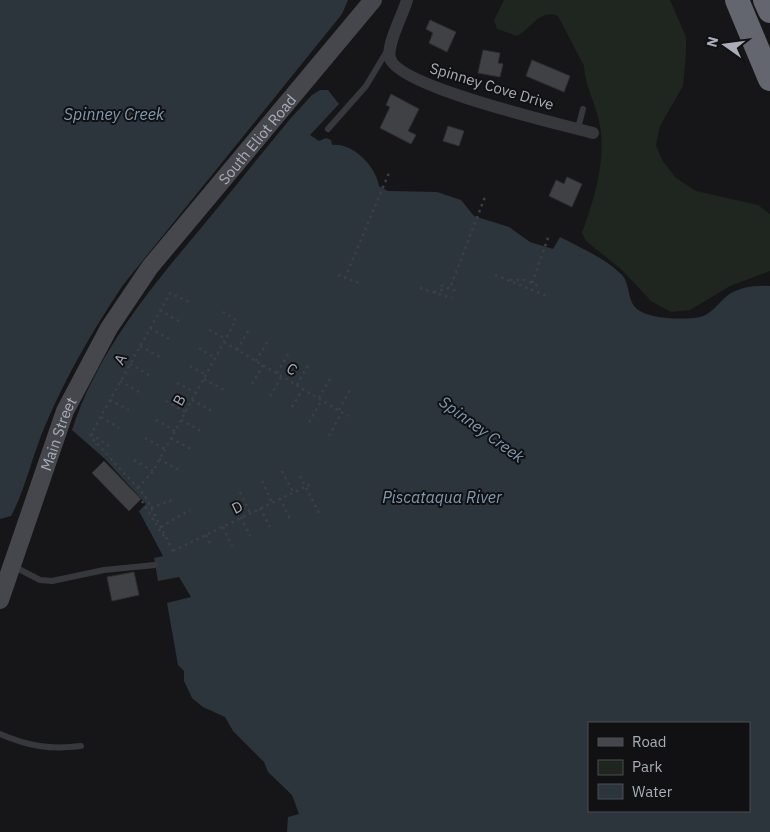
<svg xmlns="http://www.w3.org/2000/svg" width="770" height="832" viewBox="0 0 770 832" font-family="'IBM Plex Sans',sans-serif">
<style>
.green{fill:#1e261f}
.water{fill:#2c353c;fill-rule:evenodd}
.building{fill:#404145;stroke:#303034}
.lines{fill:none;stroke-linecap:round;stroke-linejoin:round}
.path{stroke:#3d3f44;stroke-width:2.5;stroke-dasharray:2.5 4;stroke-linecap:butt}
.service{stroke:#37383d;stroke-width:6}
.minor{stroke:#37383d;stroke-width:12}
.secondary{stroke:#45474d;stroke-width:18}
.motorway{stroke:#63666e;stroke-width:24}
.labels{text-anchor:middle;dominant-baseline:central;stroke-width:4;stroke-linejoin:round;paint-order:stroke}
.street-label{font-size:15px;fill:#a8adb8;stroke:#111113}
.water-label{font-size:16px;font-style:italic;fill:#7f9bb3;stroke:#111113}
</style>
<rect width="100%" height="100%" fill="#161618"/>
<path class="green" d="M504 0H670L686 37V52L683 86 660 126 656 145 662 160 676 178 696 191 758 205 770 214V271L730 286 690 310 671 312 651 301 622 270 586 241 582 233C594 199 606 163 600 126 597 106 585 87 584 66L558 16C540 8 531 29 517 36L497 29 494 20Z"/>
<path class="water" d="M0 0H348L342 14 123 285C93 330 66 376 45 426 32 456 26 488 11 516L0 519Z
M320 90H328L339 104 310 135 319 141 326 138 331 140 332 145C352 142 376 166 379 186L388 191 437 192 461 200 474 216 509 227 530 242 553 249 560 237C581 248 605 258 622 275 629 282 628 298 634 306 645 320 685 320 700 317 711 315 718 303 727 296 738 287 755 285 770 286V832H287L288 817 299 814 292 795 268 772 264 762 233 731 225 717 203 707 192 698 184 681V671L178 665 167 603 191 597 179 577 158 581 154 558 163 556 139 511 146 504 105 459 72 430C98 350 153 285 206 222 234 188 262 153 290 119L312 95ZM589 723H749V811H589Z"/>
<path class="building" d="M430 20 456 32 447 52 429 43 433 33 426 29Z
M483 50 500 53 498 63 503 64 500 77 478 73Z
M532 60 570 76 564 92 526 76Z
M391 94 419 109 408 131 416 135 411 144 380 128 390 107 386 105Z
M448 126 464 131 459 146 443 141Z
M567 177 582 184 572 207 549 196 556 180 564 184Z
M104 461 141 499 129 511 92 473Z
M134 572 139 595 112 601 107 577Z"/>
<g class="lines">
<path class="path" d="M338 275 359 283
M495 275 547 296
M345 278 389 173
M510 280H525L539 286
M532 283 549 235
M441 285 459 292
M420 288 452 298
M434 292 450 288 485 197
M160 310 180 322
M150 328 169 339
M209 330 226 339
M224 342 348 416
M140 346 160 357
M199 348 215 358
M237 350 250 328
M256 361 269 339
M130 364 149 375
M190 366 206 375
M277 373 290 351
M204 379 226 391
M120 381 139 392
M177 383 196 393
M252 384 263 365
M297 385 309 363
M270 396 282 376
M319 398 331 377
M110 400 129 410
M192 400 214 412
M166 401 185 412
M292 407 303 389
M339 410 351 388
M101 417 119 428
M156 420 175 431
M181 420 203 432
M309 422 322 400
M91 434 109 446
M329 436 342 412
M145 438 165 449
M171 438 193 450
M159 459 181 471
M134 460 153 471
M282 471 293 492
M300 476 319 513
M262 481 272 502
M138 488 153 471 236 320 220 310
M240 492 250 513
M280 498 290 519
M142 501 164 537
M151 508 172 500
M260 508 270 527
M241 517 250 536
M161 527 190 510
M223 527 232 546
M206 535 211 546
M173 551 145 496 90 436 170 293 189 302
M173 551 311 484"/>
<path class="service" d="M578 128 583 109
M328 129 366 86 387 51
M13 566 40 580 52 581 104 570 155 565
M0 734C28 746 50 750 81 746"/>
<path class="minor" d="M407 0C403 15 386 45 390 58 398 87 560 124 593 133"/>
<path class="secondary" id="s1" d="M0 600 65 411 109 328 150 267 373 0"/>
<path class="motorway" d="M737 0 770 79
M765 0 770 11"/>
</g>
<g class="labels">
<g class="street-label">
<text transform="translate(492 86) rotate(17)">Spinney Cove Drive</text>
<text stroke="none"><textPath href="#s1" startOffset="534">South Eliot Road</textPath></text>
<text transform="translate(120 359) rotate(-61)">A</text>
<text transform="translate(292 369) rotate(31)">C</text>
<text transform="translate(179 400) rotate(-61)">B</text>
<text stroke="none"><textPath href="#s1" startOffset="176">Main Street</textPath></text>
<text transform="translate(237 507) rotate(-26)">D</text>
</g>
<g class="water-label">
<text x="114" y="114">Spinney Creek</text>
<text transform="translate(482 429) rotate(36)">Spinney Creek</text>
<text x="442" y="497">Piscataqua River</text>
</g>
</g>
<rect x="588" y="722" width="162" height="90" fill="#111113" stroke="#4d4f55"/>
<rect x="598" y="738" width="25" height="8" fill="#45474d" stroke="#4d4f55"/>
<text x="632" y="747" font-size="15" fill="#a8adb8">Road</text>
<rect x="598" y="760" width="25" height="15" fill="#1e261f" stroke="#4d4f55"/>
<text x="632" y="772" font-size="15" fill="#a8adb8">Park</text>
<rect x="598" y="784" width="25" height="15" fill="#2c353c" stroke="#4d4f55"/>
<text x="632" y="797" font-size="15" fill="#a8adb8">Water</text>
<g transform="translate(725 45) rotate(284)" stroke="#111113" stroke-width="4" paint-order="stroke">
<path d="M0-4L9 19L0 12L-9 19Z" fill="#a8adb8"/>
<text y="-8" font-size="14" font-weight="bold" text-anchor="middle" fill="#a8adb8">N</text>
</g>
</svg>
